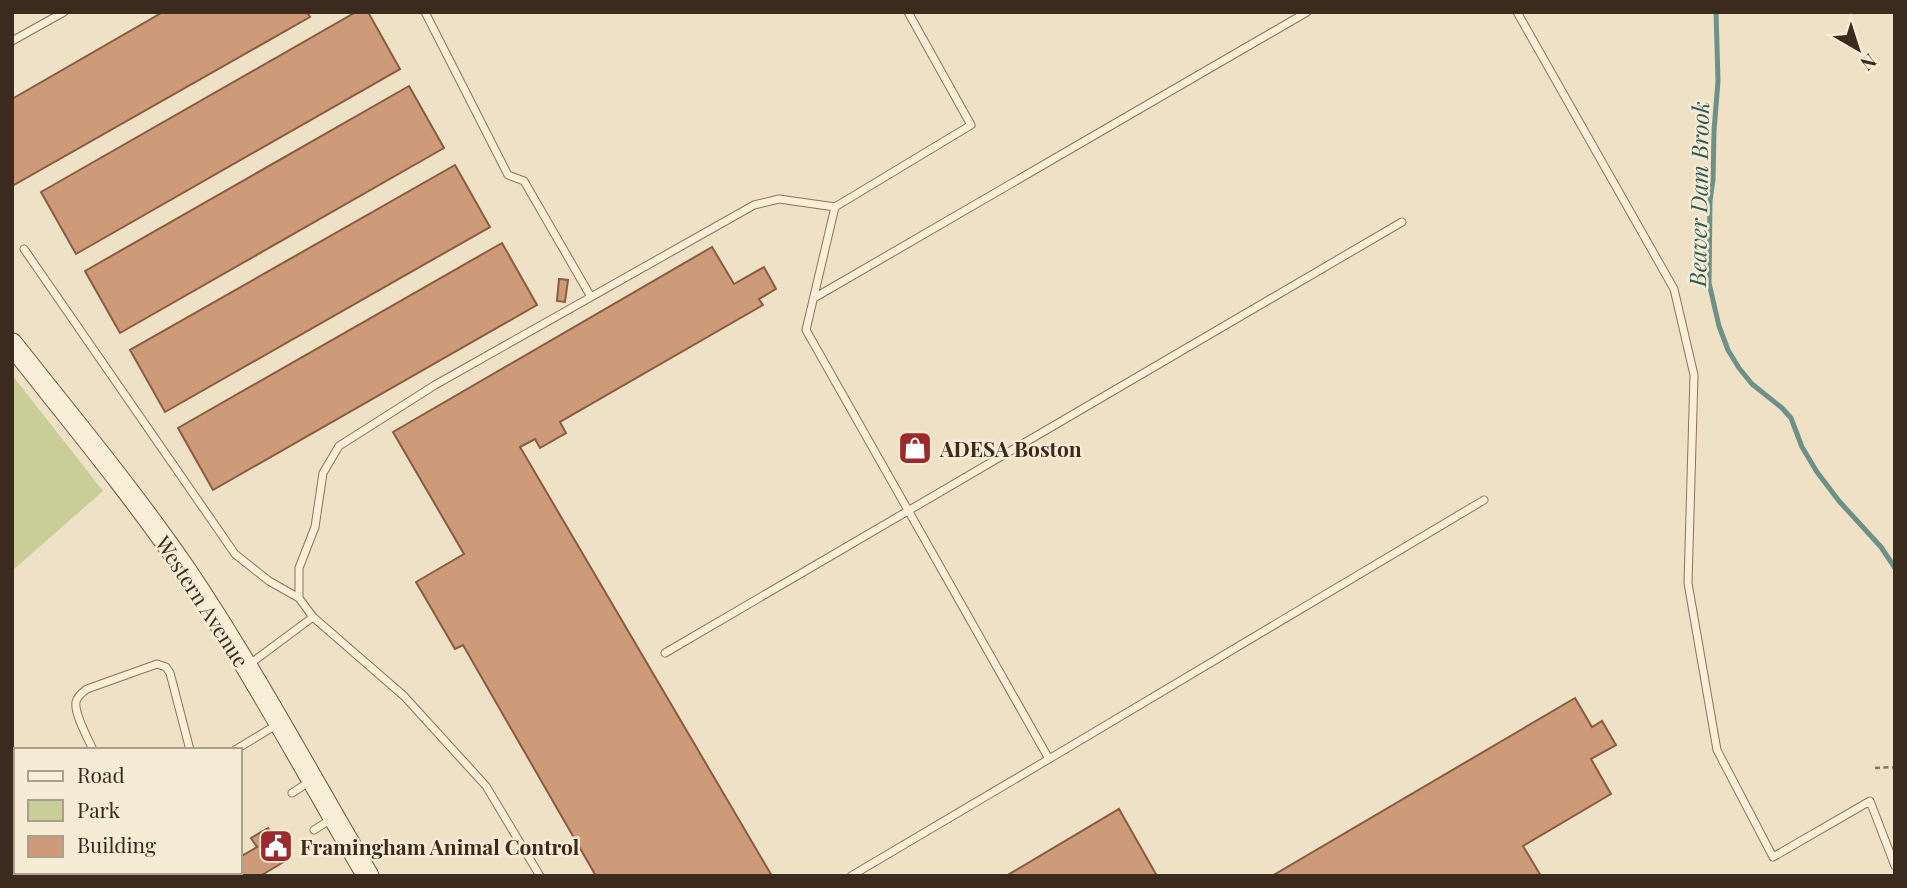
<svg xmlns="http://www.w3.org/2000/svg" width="1907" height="888" viewBox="0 0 1907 888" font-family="'Playfair Display',serif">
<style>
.green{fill:#c9ce99}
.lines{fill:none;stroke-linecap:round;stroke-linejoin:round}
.stream{stroke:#6d9187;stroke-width:5}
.building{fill:#ce9b7a;stroke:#8a5b40;stroke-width:2}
.lane-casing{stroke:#8b735b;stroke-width:9}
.secondary-casing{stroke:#6d543e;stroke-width:23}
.path{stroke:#8b735b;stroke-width:2.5;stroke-dasharray:5 3.5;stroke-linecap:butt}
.lane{stroke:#f9efd9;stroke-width:7}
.secondary{stroke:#f9efd9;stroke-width:21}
.labels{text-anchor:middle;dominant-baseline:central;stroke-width:5;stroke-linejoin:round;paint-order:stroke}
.poi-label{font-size:21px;font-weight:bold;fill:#3b2b1f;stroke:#f6ecd5;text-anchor:start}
.street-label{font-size:21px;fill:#3b2b1f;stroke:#f6ecd5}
.water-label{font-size:23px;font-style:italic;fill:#2e5b56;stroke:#f6ecd5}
</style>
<rect width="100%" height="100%" fill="#efe1c5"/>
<path class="green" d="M12 375 103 491 12 571Z"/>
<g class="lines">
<path class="stream" d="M1716 12 1718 81 1714 131 1713 180 1710 201 1709 283 1719 326 1728 350 1739 368 1752 384 1782 408 1791 418 1802 447 1817 472 1839 501 1881 547 1895 568"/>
</g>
<path class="building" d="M163 12H307L310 17 12 186V99Z
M356 12H368L400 69 76 254 41 192Z
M409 86 444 148 120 333 85 271Z
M455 165 490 227 165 412 130 350Z
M502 243 537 305 213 490 178 428Z
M712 247 734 284 764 267 776 289 759 299 763 305 560 422 566 433 540 448 535 439 520 447 772 876H596L463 645 455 649 416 582 464 554 393 432Z
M559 279 568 280 565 302 557 301Z
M1575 698 1592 727 1602 721 1616 745 1591 759 1611 794 1523 846 1541 876H1272Z
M1119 809 1157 876H1006Z
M268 828 287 860 260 876H239L237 872H240V857L257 847 251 838Z"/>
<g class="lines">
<g class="lane-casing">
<path id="lane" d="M425 12 508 175 524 181 591 297
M1517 12 1674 289 1694 375 1688 583 1717 750 1773 857 1870 801 1895 866
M12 41 64 12
M835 207 806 330 1049 759 1484 500
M24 249 235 554 269 581 299 598
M814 298 1307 12
M313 617 404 696 486 786 540 876
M665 653 1402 222
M247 666 313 617 299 598V568L315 527 323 473 339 446 435 385 754 205 779 199 835 207 971 125 908 12
M93 750C88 738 74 714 76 702 77 696 83 692 87 689L157 664 166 667 170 673 190 750
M235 750 278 724
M292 793 309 782
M314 830 333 818
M146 872 147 876
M851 876 1049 759"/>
</g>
<g class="secondary-casing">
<path id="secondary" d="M12 344C71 419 132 492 186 571 252 669 308 774 368 876"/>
</g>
<path class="path" d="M1875 768 1895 767"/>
<use href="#lane" class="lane"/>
<use href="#secondary" class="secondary"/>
</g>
<defs>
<g id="shop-square" transform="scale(1.75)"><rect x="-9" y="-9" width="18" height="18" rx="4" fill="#9b292e" stroke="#f6ecd5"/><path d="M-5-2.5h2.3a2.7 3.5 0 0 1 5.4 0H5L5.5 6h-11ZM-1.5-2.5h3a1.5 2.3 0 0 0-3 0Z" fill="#fff"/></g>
<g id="civic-square" transform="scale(1.75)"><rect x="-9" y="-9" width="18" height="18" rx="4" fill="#9b292e" stroke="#f6ecd5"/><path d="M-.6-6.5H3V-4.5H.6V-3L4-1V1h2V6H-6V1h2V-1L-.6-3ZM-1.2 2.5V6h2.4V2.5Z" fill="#fff"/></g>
</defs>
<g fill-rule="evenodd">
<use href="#shop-square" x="915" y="448"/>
<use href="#civic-square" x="276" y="846"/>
</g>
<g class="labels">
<g class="poi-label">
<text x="940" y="448">ADESA Boston</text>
<text x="300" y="846">Framingham Animal Control</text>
</g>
<g class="street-label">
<text transform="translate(203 601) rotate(57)">Western Avenue</text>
</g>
<g class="water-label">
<text transform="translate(1698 194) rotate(-89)">Beaver Dam Brook</text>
</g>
</g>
<rect width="1907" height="888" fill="none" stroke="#3b2b1f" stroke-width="28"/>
<rect x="14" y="748" width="228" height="126" fill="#f6ecd5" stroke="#ab9f8c" stroke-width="2"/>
<rect x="28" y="771" width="35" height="10" fill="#f9efd9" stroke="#ab9f8c" stroke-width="2"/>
<text x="77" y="783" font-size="21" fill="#3b2b1f">Road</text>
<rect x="28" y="800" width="35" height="21" fill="#c9ce99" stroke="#ab9f8c" stroke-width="2"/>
<text x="77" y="818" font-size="21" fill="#3b2b1f">Park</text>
<rect x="28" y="836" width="35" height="21" fill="#ce9b7a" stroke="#ab9f8c" stroke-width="2"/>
<text x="77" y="853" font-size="21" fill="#3b2b1f">Building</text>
<g transform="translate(1858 49) rotate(141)" stroke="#f6ecd5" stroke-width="5" paint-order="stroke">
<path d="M0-5L12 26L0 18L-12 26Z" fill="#3b2b1f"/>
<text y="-10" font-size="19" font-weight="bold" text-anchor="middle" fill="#3b2b1f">N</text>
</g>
</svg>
